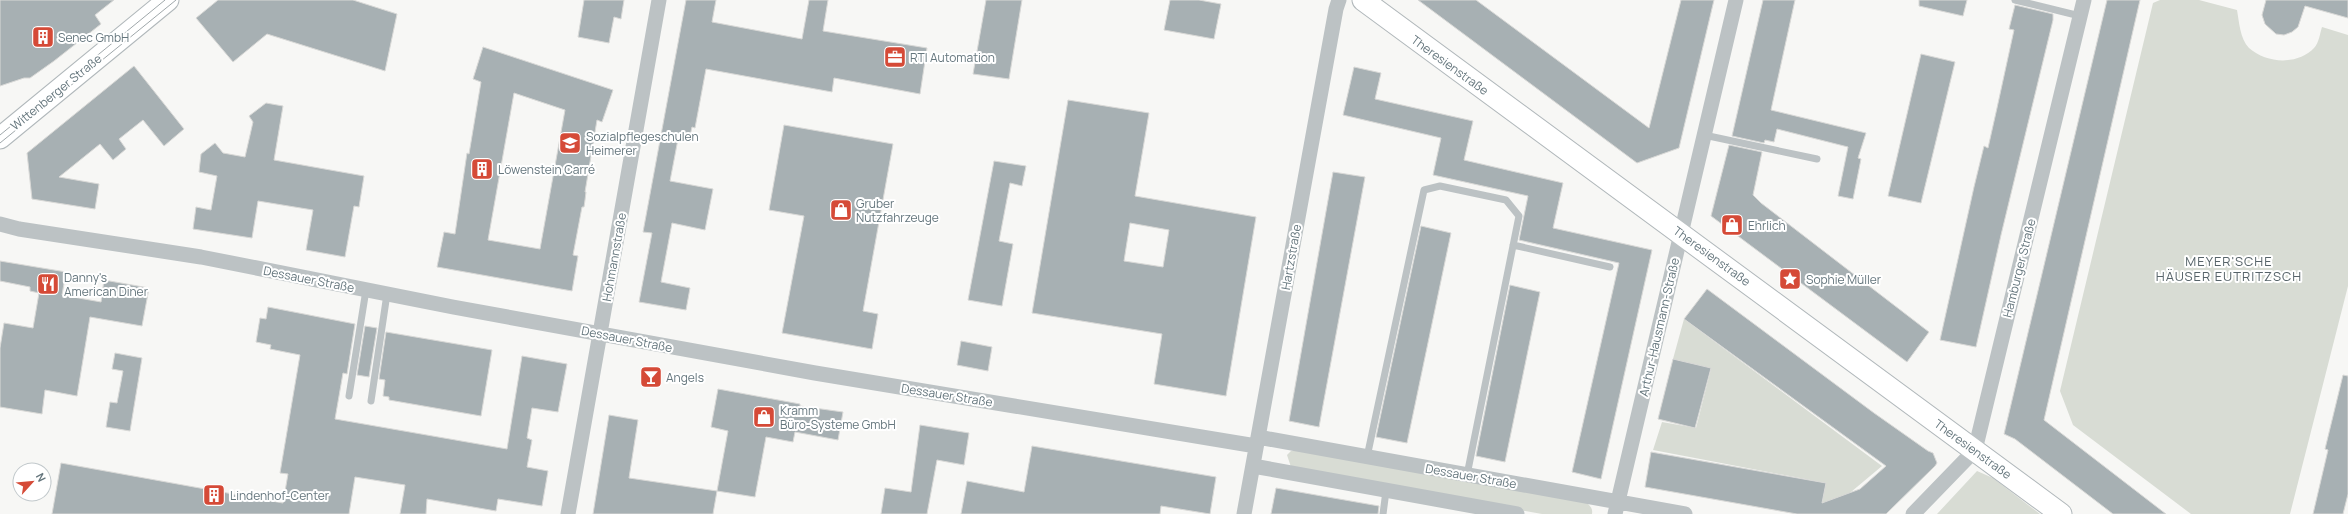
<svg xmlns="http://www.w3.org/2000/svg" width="2348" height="514" viewBox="0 0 2348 514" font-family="Manrope,sans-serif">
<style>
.green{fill:#d8dcd4}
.building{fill:#a7b0b3;stroke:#d9d9d7;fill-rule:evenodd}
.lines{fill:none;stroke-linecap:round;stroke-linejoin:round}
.secondary-casing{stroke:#b1b8bb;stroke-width:23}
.lane{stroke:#bcc2c4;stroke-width:7}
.street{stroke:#bcc2c4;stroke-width:15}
.secondary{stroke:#fff;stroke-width:21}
.tram{stroke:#9fa7aa;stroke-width:1}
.labels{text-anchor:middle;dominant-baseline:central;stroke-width:4;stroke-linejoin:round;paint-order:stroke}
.poi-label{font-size:12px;fill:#65767d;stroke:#fff;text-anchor:start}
.street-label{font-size:12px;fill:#65767d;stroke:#fff}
.neighbourhood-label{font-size:13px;letter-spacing:1px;fill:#566369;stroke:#fff}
</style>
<rect width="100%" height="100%" fill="#f7f7f5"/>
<path class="green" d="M2160 0H2199L2237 10C2239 21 2240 39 2249 48 2267 64 2298 65 2314 48 2319 43 2320 33 2322 27L2348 35V286L2290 514H2191L2073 425 2060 391 2153 3Z
M1684 319 1882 466 1851 492 1847 514H1820L1826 483 1653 450 1662 422 1696 428 1711 369 1673 359Z
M1299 450 1586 502C1590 506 1593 508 1592 514H1542L1301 471 1291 467 1287 455 1291 451Z
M1977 471 1993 478 2040 514H1937Z"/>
<path class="building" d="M0 0H114L95 15 101 24 54 61 30 78H24L0 86Z
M218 0H353L397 14 385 71 267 34 233 62 196 18Z
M584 0H624L621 19 614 17 609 43 578 37Z
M686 0H716L712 22 802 39 809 0H828L823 31 927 48 920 94 834 78 832 92 706 69 695 128 692 127 690 136 679 134 670 181 713 189 705 230 672 223 661 282 690 288 686 310 639 302 652 233 643 232Z
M986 0H1022L1009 79 973 74Z
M1170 0H1199L1221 4 1214 39 1164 30Z
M1418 0H1476L1649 128 1681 0H1714L1679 148 1637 163Z
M1763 0H1795L1771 110 1866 133 1858 158 1861 159 1853 199 1838 196 1848 147 1777 129 1774 142 1765 140 1764 143 1732 136Z
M1919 0H1967L1963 16 1919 6Z
M2107 0H2140L2044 420 2166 514H2113L2015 439 2004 434Z
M2266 0H2348V18L2305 6 2298 27 2292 32 2284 35 2276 34 2265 24 2262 15Z
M2015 5 2053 14V20L2001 235 1976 347 1940 340 1974 187 1984 146 1988 148 1997 108 2014 30 2009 29Z
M483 47 613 90 602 122 597 120 585 192H586L585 200 584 207H582L573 255 578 256 572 291 437 267 444 232 455 234 467 153 469 154 481 82 473 79ZM514 93 565 110 540 249 488 240Z
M1921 54 1955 62 1921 203 1888 196Z
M134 66 184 129 164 146 143 120 119 139 126 149 113 160 100 144 59 177 99 184 95 209 32 199 27 153Z
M1354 67 1381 73 1375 99 1473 121 1464 160 1563 183 1553 228 1652 250 1601 479 1572 472 1619 263 1519 240 1528 196 1433 175 1441 138 1343 115Z
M1068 100 1149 113 1135 196 1256 217 1226 396 1154 384 1162 334 1032 313ZM1130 223 1169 230 1163 267 1124 261Z
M266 103 283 106 274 160 364 176 359 207 354 206 345 257 306 250 313 210 258 201 252 238 193 229 196 207 211 210 217 176 199 172 201 154 215 143 223 153 245 157 253 122 249 116Z
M784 125 893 144 863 311 878 314 872 349 782 333 804 216 769 210Z
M1729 145 1762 152 1753 195 1761 203 1929 332 1907 362 1711 216Z
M994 161 1026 166 1022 186 1010 183 999 241 1013 244 1002 306 968 300Z
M1333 172 1365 177 1319 427 1289 421Z
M1421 226 1451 233 1407 443 1376 437Z
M0 261 66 272 62 295 101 302 104 280 149 288 142 326 90 317 77 396 45 390 42 414 0 407V348L4 323 33 328 39 293 30 291V287L0 281Z
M1510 285 1540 292 1505 462 1476 456Z
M1707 289 1874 413 1928 451 1933 453 1937 463 1935 466 1886 514H1797L1645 487 1651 452 1826 483 1822 503 1860 489 1886 466 1684 319Z
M268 307 355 324 347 374 343 373 335 419 507 449 522 356 567 364 558 412 532 408 527 438 532 440 527 467 548 471 542 506 498 499 496 511 427 499 426 514H400L405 485 355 477 349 514H52L61 463 283 503 288 474 280 473 300 355 270 349 271 345 256 342 260 318 266 319Z
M365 326 377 328 369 377 357 375Z
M386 332 492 350 481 416 389 400V397L383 396 385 380 379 379Z
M961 341 992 347 988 371 957 365Z
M115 353 142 358 130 431 106 427 110 402 117 403 123 371 112 369Z
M1673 359 1711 368 1695 428 1658 419Z
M2343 375 2348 376V494L2343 514H2313L2328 450 2325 449Z
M718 389 800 404V406L843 412 838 440 795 432 793 442 766 437 755 497 717 491 728 431 711 427Z
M609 415 638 420 629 478 717 491 713 514H593Z
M920 425 969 433 964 465 937 460 927 514H881L885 488 911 492Z
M1032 446 1216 477 1210 514 1161 506 1160 514H961L967 481 1024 492Z
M1276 488 1379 506 1378 514H1271Z"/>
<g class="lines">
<g class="secondary-casing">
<path id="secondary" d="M1363 0 2061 514
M0 138 168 0"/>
</g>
<path class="lane" d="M2015 0 2080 16
M1704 135 1817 159
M1513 245 1610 267
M349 396 366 290
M371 401 387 294
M1367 457 1424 190 1440 186 1506 200 1519 216 1467 475
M1383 514 1386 491"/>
<path class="street" d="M0 224 19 229 201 257 453 307 815 373 1256 446
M1258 437 1685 514
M1253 466 1517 514
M568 514 659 0
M1244 514 1336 9 1339 0
M1615 514 1736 0
M1913 514 1975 450 2084 0"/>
<use href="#secondary" class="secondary"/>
<path class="tram" d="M0 135 165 0
M0 143 176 0"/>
</g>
<defs>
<g id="building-square" transform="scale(1.15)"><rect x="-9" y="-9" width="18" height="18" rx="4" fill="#d54a37" stroke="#fff"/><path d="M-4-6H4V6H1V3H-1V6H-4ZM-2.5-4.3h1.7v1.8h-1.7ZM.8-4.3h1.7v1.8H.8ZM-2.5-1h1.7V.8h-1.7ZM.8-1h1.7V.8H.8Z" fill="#fff"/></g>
<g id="office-square" transform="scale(1.15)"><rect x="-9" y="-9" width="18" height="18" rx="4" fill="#d54a37" stroke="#fff"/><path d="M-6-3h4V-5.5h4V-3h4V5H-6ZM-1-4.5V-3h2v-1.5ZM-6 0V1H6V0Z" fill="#fff"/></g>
<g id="school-square" transform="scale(1.15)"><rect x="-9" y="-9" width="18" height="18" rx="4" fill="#d54a37" stroke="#fff"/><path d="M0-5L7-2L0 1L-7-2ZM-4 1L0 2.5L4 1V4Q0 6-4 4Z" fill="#fff"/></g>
<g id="shop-square" transform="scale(1.15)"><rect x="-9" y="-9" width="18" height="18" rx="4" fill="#d54a37" stroke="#fff"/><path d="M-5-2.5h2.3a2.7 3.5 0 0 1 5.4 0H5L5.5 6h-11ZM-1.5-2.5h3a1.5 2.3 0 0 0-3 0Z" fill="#fff"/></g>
<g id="sight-square" transform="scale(1.15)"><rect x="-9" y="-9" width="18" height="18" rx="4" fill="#d54a37" stroke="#fff"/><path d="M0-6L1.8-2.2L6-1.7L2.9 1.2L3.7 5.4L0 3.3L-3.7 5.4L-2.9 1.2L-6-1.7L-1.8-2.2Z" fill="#fff"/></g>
<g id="restaurant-square" transform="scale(1.15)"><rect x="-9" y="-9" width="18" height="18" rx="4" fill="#d54a37" stroke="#fff"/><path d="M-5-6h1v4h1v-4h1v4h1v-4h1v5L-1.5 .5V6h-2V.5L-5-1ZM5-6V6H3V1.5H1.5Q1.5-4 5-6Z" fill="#fff"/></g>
<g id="bar-square" transform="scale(1.15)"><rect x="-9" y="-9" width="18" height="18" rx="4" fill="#d54a37" stroke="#fff"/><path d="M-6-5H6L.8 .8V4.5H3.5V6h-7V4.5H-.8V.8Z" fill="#fff"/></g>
</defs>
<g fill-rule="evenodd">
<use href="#building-square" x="43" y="37"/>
<use href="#office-square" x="895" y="57"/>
<use href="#school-square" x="570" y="143"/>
<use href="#building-square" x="482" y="169"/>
<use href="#shop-square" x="841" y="210"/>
<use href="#shop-square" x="1732" y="225"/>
<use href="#sight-square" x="1790" y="279"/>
<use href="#restaurant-square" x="48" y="284"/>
<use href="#bar-square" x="651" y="377"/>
<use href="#shop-square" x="764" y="417"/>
<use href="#building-square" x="214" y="495"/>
</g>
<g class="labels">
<g class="poi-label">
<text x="58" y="37">Senec GmbH</text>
<text x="910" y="57">RTI Automation</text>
<text x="586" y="136">Sozialpflegeschulen<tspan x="586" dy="14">Heimerer</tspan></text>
<text x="498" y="169">Löwenstein Carré</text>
<text x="856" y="203">Gruber<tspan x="856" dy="14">Nutzfahrzeuge</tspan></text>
<text x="1748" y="225">Ehrlich</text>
<text x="64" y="277">Danny's<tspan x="64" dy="14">American Diner</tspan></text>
<text x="1806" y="279">Sophie Müller</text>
<text x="666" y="377">Angels</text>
<text x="780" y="410">Kramm<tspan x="780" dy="14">Büro-Systeme GmbH</tspan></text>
<text x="230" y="495">Lindenhof-Center</text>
</g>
<g class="street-label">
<text transform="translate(1450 65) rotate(36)">Theresienstraße</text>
<text transform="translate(56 92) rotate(-39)">Wittenberger Straße</text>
<text transform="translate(1712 256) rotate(36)">Theresienstraße</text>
<text transform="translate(614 257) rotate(-80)">Hohmannstraße</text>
<text transform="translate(1291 257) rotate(-80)">Hartzstraße</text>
<text transform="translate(2019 268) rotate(-76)">Hamburger Straße</text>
<text transform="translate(309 279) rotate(11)">Dessauer Straße</text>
<text transform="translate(1659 327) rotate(-77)">Arthur-Hausmann-Straße</text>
<text transform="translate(627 339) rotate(11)">Dessauer Straße</text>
<text transform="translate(947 395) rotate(9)">Dessauer Straße</text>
<text transform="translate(1973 449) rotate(36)">Theresienstraße</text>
<text transform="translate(1471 476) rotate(10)">Dessauer Straße</text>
</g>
<g class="neighbourhood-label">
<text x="2229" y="261">MEYER'SCHE<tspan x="2229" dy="15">HÄUSER EUTRITZSCH</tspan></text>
</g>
</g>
<g transform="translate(32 482) rotate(63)"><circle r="19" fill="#ffffff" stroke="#c1c8cb"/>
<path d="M0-3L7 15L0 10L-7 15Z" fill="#d54a37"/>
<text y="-6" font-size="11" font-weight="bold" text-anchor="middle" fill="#65767d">N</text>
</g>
</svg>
